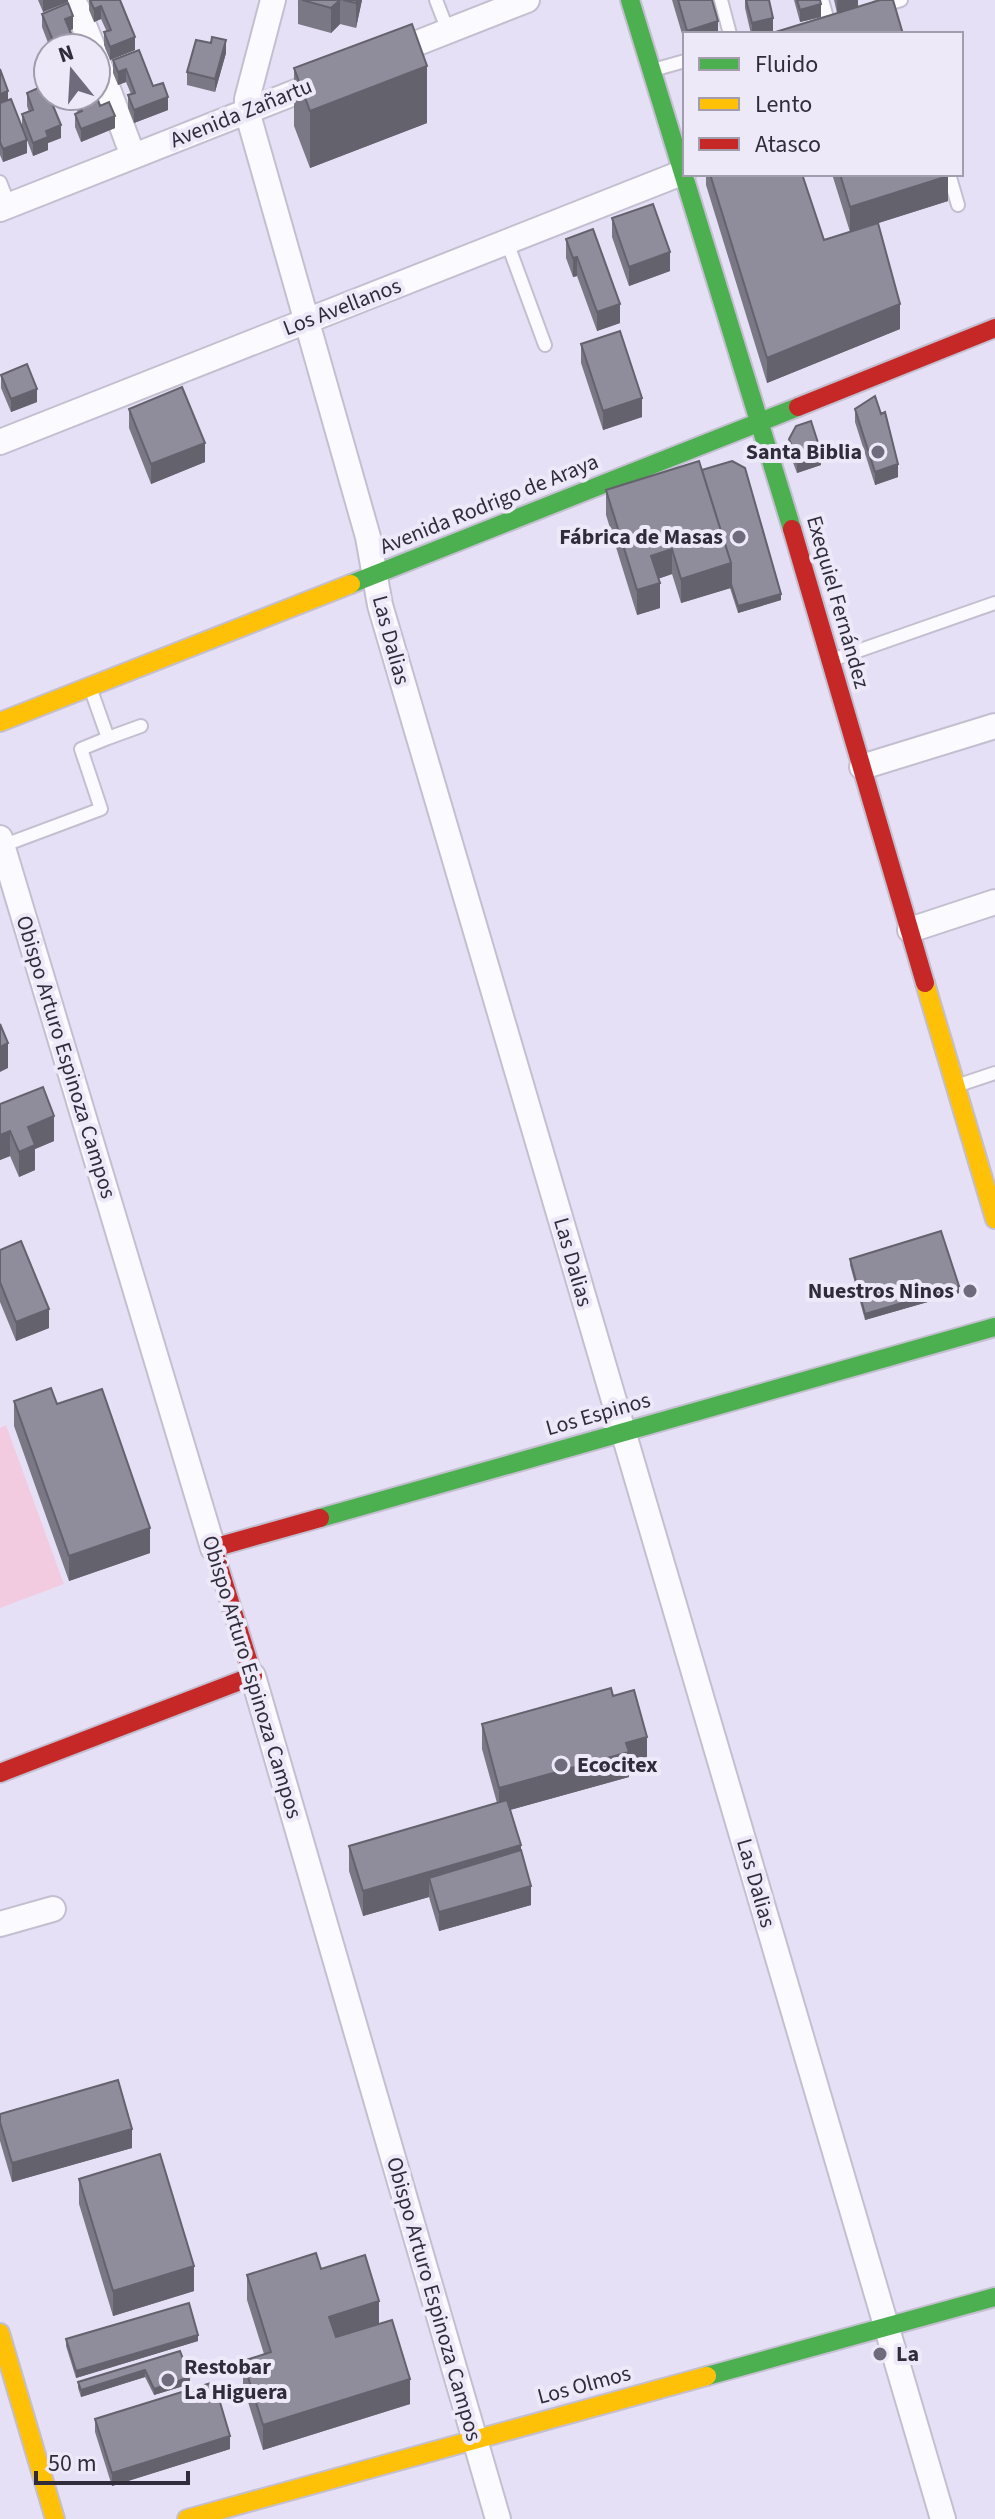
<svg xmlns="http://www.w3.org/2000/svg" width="995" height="2519" viewBox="0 0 995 2519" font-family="'Source Sans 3',sans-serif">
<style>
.green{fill:#f3cbe1}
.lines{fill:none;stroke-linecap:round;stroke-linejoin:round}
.lane-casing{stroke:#c4bfd0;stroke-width:16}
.street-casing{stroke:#c4bfd0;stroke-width:28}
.fast-casing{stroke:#c4bfd0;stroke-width:22}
.slow-casing{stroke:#c4bfd0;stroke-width:22}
.jam-casing{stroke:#c4bfd0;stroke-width:22}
.lane{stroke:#fbfafe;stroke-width:12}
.street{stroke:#fbfafe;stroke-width:24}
.fast{stroke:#4caf50;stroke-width:18}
.slow{stroke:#ffc107;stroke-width:18}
.jam{stroke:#c62828;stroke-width:18}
.wall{fill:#7b7886}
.shaded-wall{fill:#64626d}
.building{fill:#8f8c9c;stroke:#64626d;stroke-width:2}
.poi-dot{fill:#706b7c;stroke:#ede9f9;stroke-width:3}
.labels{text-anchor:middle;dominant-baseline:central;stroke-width:8;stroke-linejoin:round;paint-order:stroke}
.street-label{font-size:22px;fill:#302c3b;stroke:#ede9f9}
.poi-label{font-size:22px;font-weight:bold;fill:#302c3b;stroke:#ede9f9;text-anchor:end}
</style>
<rect width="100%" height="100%" fill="#e6e0f6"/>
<path class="green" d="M6 1425 64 1584 0 1608V1428Z"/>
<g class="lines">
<g class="lane-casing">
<path id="lane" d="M436 0 448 31
M721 0 730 34
M822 0 828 21
M878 7 901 0
M653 70 685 61
M949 174 958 205
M0 182 9 205
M507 242 545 345
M832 660 995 603
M108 738 141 726
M2 846 101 809 81 749 108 738 91 690
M959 1085 995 1073"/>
</g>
<g class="street-casing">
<path id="street" d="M273 0 247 99V111L368 537 380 605 943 2519
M77 8 93 48
M387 55 527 0
M96 57 133 156
M0 209 324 81
M0 442 684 172
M862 767 995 726
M0 838 213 1548
M910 930 995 902
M253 1676 498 2519
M0 1924 53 1909"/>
</g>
<g class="fast-casing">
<path id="fast" d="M630 0 792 529
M351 584 798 407
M320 1518 995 1327
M707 2376 995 2297"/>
</g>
<g class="slow-casing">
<path id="slow" d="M0 722 351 584
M925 983 995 1219
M0 2333 55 2519
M187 2519 707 2376"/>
</g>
<g class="jam-casing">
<path id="jam" d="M798 407 995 328
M792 529 925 983
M0 1773 253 1676 213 1548 320 1518"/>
</g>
<use href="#lane" class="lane"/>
<use href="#street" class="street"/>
<use href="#fast" class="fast"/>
<use href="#slow" class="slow"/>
<use href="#jam" class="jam"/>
</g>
<path class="wall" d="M38 0H68V2L43 12Z
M89 0H120L135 50 110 60 104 45V32H107L101 19 94 22 89 10Z
M298 0H362L356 28 340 24 331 33 298 24Z
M672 0H712L718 34H685V44Z
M745 0H769L773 31 761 34H751L745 8Z
M794 0H820L821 17 800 22Z
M834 0H858V7L837 13Z
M42 14 73 29 70 30 77 48H50L42 27Z
M211 43 226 53 215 92 187 85V72Z
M113 60 153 86 168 110 134 123 128 108V95L131 94 126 82 118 85 113 73Z
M685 60V96L682 85V61Z
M294 68 427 123 310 168 294 126Z
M0 69 8 100 22 127V114L29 112 27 106V93L61 138 48 143V150L33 156 27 140V153L3 162 0 155Z
M62 96H96L100 106 115 128 81 142 75 127V114L78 113 73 101 65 104Z
M706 174H802L824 240 900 329 767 383 706 185Z
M832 174H948V201L850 232Z
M612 218 670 271 629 286 612 237Z
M566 239 620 323 597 331 577 276 573 277 566 258Z
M581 344 642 417 603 430 581 363Z
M1 375 37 402 11 412 1 388Z
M129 409 205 462 151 484 129 428Z
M855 409 898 477 875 485 855 422Z
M789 439 821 465 797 473 789 452Z
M702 470 781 600 738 613 730 588 681 603 672 574 658 579 660 608 637 615 606 515V490Z
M0 1104 54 1141 35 1149V1170L19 1177 10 1156 0 1160Z
M0 1250 49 1328 16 1341 0 1302Z
M850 1259 959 1293 865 1320 850 1265Z
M14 1401 57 1404 150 1553 69 1581 14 1426Z
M613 1696 647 1762 629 1767V1777L510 1810 521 1850 531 1905 439 1931 429 1897 363 1916 349 1871V1846L497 1803 482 1749V1724Z
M0 2114 132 2148 12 2182 0 2141Z
M79 2179 194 2291 113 2316 79 2204Z
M321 2269 379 2324 410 2404 263 2450 243 2386V2361L264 2354 247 2300V2275Z
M66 2339 198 2341 76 2378 66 2346Z
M180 2351 190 2384 154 2395 145 2377 81 2397 78 2388V2382Z
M95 2419 230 2449 112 2486 95 2432Z"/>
<path class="shaded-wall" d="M43 0H68V2L43 12Z
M340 0V24L331 33V8Z
M357 0H362L356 28V3Z
M837 0H858V8L837 13Z
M821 4V17L800 22V10Z
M101 6V19L94 22V9Z
M73 16V29L65 32V19Z
M773 18V31L761 34H752V23Z
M718 21V34H687V31Z
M135 37V50L110 60V47Z
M226 40V53L215 92V79Z
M427 66V123L310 168V111Z
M126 69V82L118 85V72Z
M100 76V89L96 91V78Z
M8 91V104L0 107V94Z
M65 96H73V101L65 104Z
M168 97V110L134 123V110Z
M115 116V128L81 142V129Z
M61 125V138L48 143V150L33 156V143L46 131Z
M27 140V153L3 162V149Z
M948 176V201L850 232V207Z
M670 252V271L629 286V267Z
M577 257V276L573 277V258Z
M620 304V323L597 331V312Z
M900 304V329L767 383V358Z
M37 389V402L11 412V399Z
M642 398V417L603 430V411Z
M205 443V462L151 484V464Z
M821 452V465L797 473V460Z
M898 464V477L875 485V472Z
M672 549V574L651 581V556Z
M731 563V588L681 603V579Z
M660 583V608L637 615V590Z
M781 594V600L738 613V606Z
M8 1043V1068L0 1072V1047Z
M54 1116V1141L35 1149V1170L19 1177V1152L28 1127Z
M10 1131V1156L0 1160V1135Z
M959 1286V1293L865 1320V1314Z
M49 1309V1328L16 1341V1322Z
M150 1528V1553L69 1581V1556Z
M647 1737V1762L629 1767V1777L499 1813V1788L626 1743Z
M521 1845V1870L429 1878V1897L363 1916V1891Z
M531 1886V1905L439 1931V1912Z
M132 2129V2148L12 2182V2163Z
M194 2266V2291L113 2316V2291Z
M379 2301V2326L329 2342V2317Z
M198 2335V2341L76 2378V2371Z
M145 2370V2377L81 2397V2390Z
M190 2377V2384L154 2395V2389Z
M410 2379V2404L263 2450V2425Z
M230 2436V2449L112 2486V2473Z"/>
<path class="building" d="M90 0H120L135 37 110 47 104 32 111 30 101 6 94 9Z
M302 0H340L331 8Z
M343 0H357L356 3Z
M678 0H712L718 21 687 31Z
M746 0H769L773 18 752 23Z
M797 0H820L821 4 800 10Z
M880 0H893L903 34H769Z
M68 3 73 16 65 19 77 48H56L42 14Z
M412 24 427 66 310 111 294 68Z
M212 37 226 40 215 79 187 72 196 40 211 43Z
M139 50 153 86 163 83 168 97 134 110 128 95 135 93 126 69 118 72 113 60Z
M0 69 8 91 0 94Z
M45 85 48 96H49L61 125 46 131 48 137 33 143 22 114 33 110 27 93Z
M96 95 100 106 109 102 115 116 81 129 75 114 82 111 76 96Z
M11 99 27 140 3 149 0 142V103Z
M710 174H802L824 240 878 223 900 304 767 358Z
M840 174H948V176L850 207Z
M653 204 670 252 629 267 612 218Z
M593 229 620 304 597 312 577 257 573 258 566 239Z
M620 331 642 398 603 411 581 344Z
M27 364 37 389 11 399 1 375Z
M182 387 205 443 151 464 129 409Z
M875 396 881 414 885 412 898 464 875 472 855 409Z
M811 421 821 452 797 460 789 439 796 426Z
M699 461 731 563 681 579 672 549 651 556 660 583 637 590 606 490Z
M732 461 745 468 781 594 738 606 731 584V563L702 470Z
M0 1024 8 1043 0 1047Z
M43 1087 54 1116 28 1127 35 1145 19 1152 10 1131 0 1135V1104Z
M941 1231 959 1286 865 1314 850 1259Z
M21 1241 49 1309 16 1322 0 1282V1250Z
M51 1388 57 1404 102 1389 150 1528 69 1556 14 1401Z
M611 1688 613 1696 634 1690 647 1737 626 1743 629 1752 499 1788 482 1724Z
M507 1800 521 1845 363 1891 349 1846Z
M521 1850 531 1886 439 1912 429 1878Z
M118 2080 132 2129 12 2163 0 2122V2114Z
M160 2154 194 2266 113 2291 79 2179Z
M316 2253 321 2269 365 2255 379 2301 329 2317 336 2337 392 2320 410 2379 263 2425 243 2361 271 2352 247 2275Z
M189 2303 198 2335 76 2371 66 2339Z
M180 2351 190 2377 154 2389 145 2370 81 2390 78 2382Z
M214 2382 230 2436 112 2473 95 2419Z"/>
<g class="poi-dot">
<circle cx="878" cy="452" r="8"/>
<circle cx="739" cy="537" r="8"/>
<circle cx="970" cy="1291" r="8"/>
<circle cx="561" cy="1765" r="8"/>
<circle cx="880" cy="2354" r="8"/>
<circle cx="168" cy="2380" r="8"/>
</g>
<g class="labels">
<g class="street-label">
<text transform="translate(241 113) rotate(-22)">Avenida Zañartu</text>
<text transform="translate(342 307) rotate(-21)">Los Avellanos</text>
<text transform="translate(489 504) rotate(-22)">Avenida Rodrigo de Araya</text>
<text transform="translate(838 602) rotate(74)">Exequiel Fernández</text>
<text transform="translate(391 640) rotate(75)">Las Dalias</text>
<text transform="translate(66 1057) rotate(73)">Obispo Arturo Espinoza Campos</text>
<text transform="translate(573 1262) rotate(74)">Las Dalias</text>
<text transform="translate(598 1414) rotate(-16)">Los Espinos</text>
<text transform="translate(252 1677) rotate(73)">Obispo Arturo Espinoza Campos</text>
<text transform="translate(756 1883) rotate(74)">Las Dalias</text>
<text transform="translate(434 2299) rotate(74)">Obispo Arturo Espinoza Campos</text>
<text transform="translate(584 2385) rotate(-15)">Los Olmos</text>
</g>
<g class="poi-label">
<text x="862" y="452">Santa Biblia</text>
<text x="723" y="537">Fábrica de Masas</text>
<text x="954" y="1291">Nuestros Ninos</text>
<text x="577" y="1765" text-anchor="start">Ecocitex</text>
<text x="896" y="2354" text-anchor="start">La</text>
<text x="184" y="2367" text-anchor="start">Restobar<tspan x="184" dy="25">La Higuera</tspan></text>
</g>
</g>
<rect x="683" y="32" width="280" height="144" fill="#ede9f9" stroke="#a19dad" stroke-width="2"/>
<rect x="699" y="58" width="40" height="12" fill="#4caf50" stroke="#a19dad" stroke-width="2"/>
<text x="755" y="72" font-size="24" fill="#302c3b">Fluido</text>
<rect x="699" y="98" width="40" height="12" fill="#ffc107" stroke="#a19dad" stroke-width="2"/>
<text x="755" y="112" font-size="24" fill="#302c3b">Lento</text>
<rect x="699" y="138" width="40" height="12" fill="#c62828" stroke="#a19dad" stroke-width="2"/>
<text x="755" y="152" font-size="24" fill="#302c3b">Atasco</text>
<g transform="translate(72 72) rotate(342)"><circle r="38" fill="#ede9f9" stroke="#a19dad" stroke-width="2"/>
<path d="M0-6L14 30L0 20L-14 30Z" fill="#706b7c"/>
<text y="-12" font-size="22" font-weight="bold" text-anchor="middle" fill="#302c3b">N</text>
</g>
<path d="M36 2471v12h152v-12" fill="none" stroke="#302c3b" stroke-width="4"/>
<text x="48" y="2471" font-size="24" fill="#302c3b" stroke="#ede9f9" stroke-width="6" paint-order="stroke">50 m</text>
</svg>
